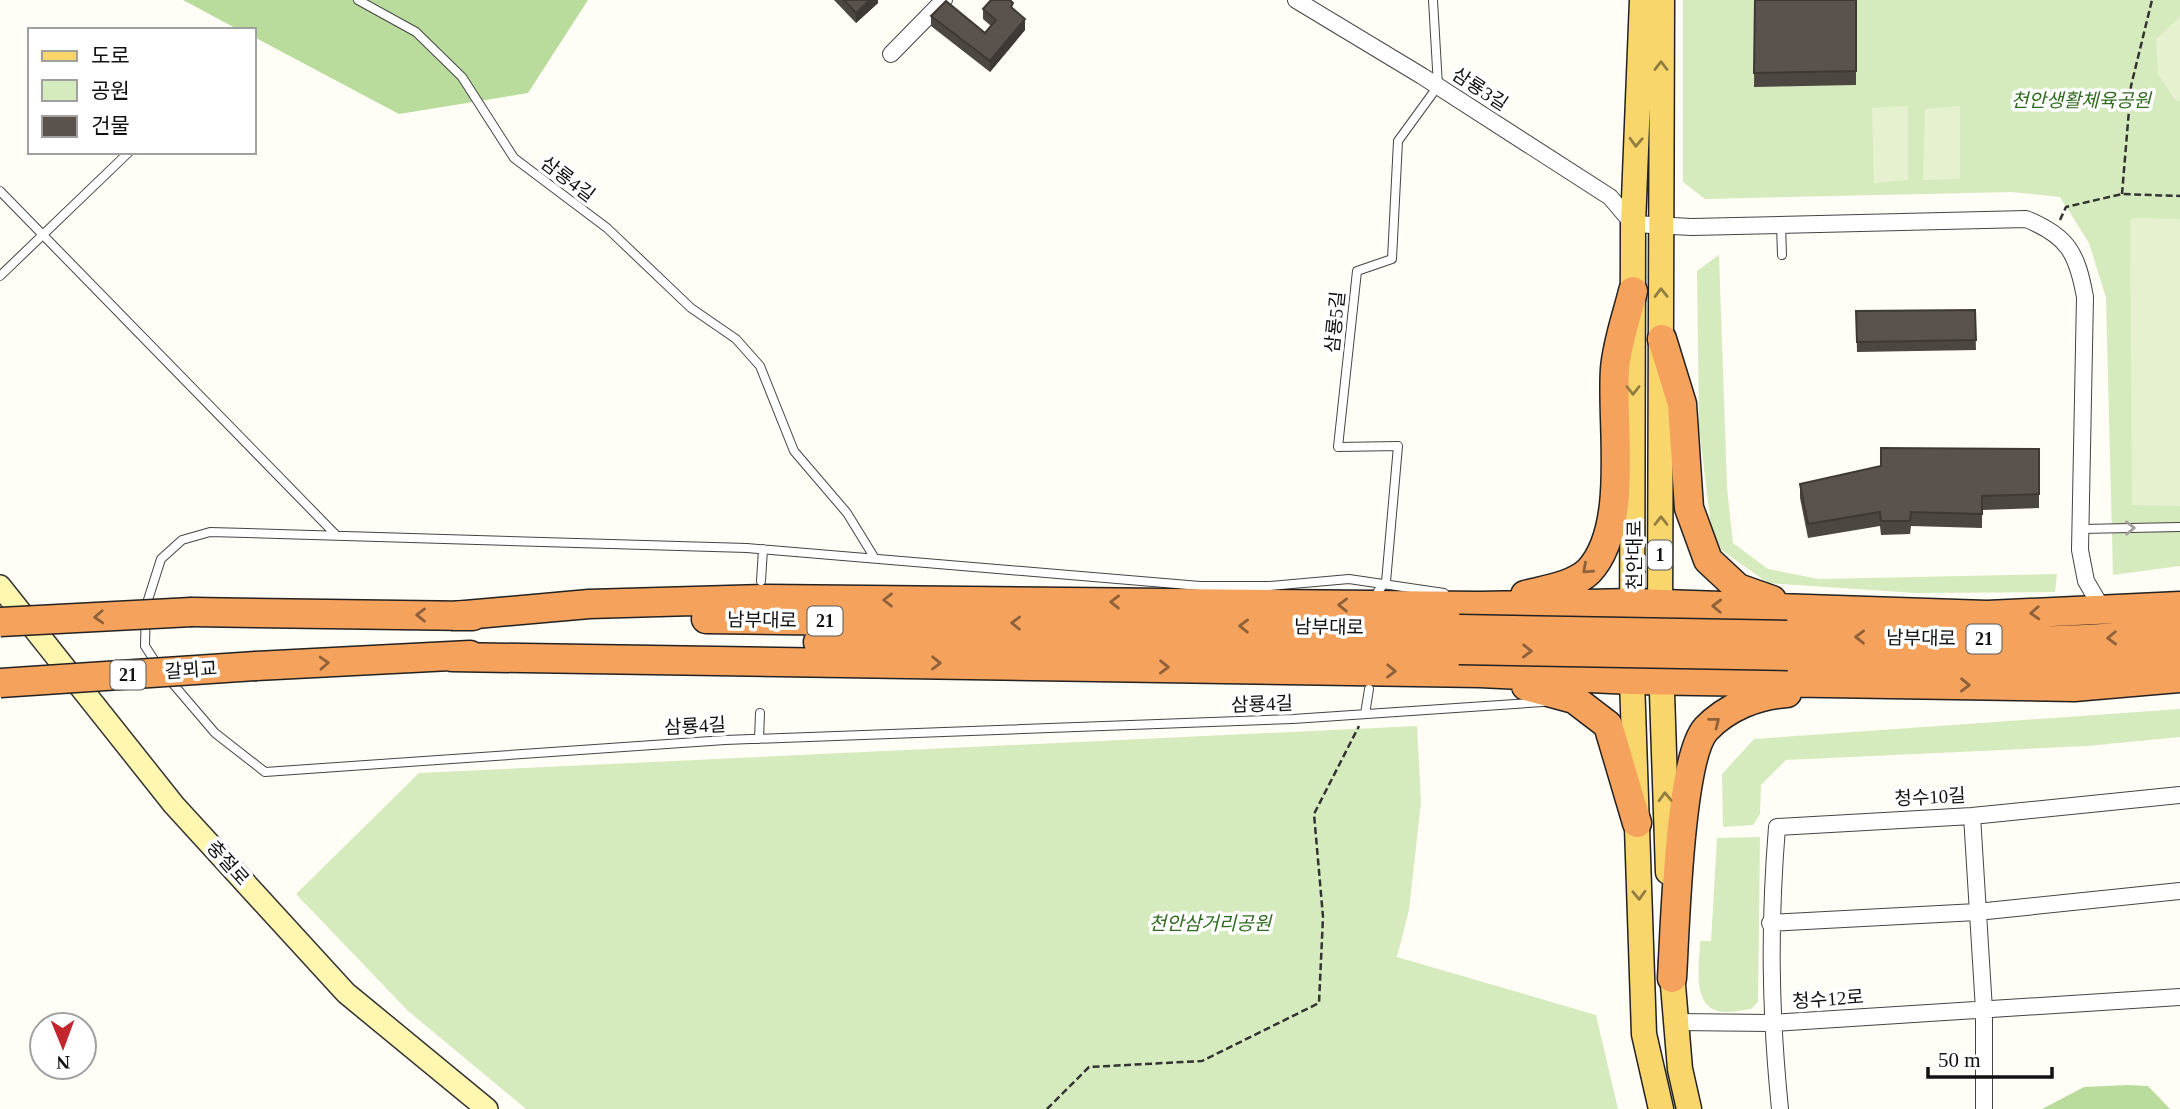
<svg xmlns="http://www.w3.org/2000/svg" width="2180" height="1109" viewBox="0 0 2180 1109" font-family="'Times New Roman','Noto Sans KR',serif">
<style>
.green{fill:#d5ebbd}
.forest{fill:#b9dc9c}
.pitch{fill:#e6f2cf}
.lines{fill:none;stroke-linecap:round;stroke-linejoin:round}
.lane-casing{stroke:#444;stroke-width:10}
.street-casing{stroke:#444;stroke-width:18}
.secondary-casing{stroke:#333;stroke-width:24}
.primary-casing{stroke:#222;stroke-width:27}
.highway-casing{stroke:#222;stroke-width:31}
.path{stroke:#333;stroke-width:2.5;stroke-dasharray:7 3.5;stroke-linecap:butt}
.lane{stroke:#fff;stroke-width:8}
.street{stroke:#fff;stroke-width:16}
.secondary{stroke:#fff6b0;stroke-width:21}
.primary{stroke:#f9d66b;stroke-width:24}
.highway{stroke:#f5a25d;stroke-width:28}
.highway-bridge-casing{stroke:#222;stroke-width:31;stroke-linecap:butt}
.highway-bridge{stroke:#f5a25d;stroke-width:28}
.wall{fill:#4d4742}
.shaded-wall{fill:#3f3936}
.building{fill:#5a524d;stroke:#3f3936;stroke-width:2}
.oneway{stroke:#917d42}
.oneway2{stroke:#a0a0a0}
.oneway3{stroke:#8e613b}
.labels{text-anchor:middle;dominant-baseline:central;stroke-width:7;stroke-linejoin:round;paint-order:stroke}
.shield{fill:#fff;stroke:#585858;stroke-width:2}
.shield-label{font-size:18px;font-weight:bold;fill:#111}
.street-label{font-size:19px;fill:#111;stroke:#fff}
.park-label{font-size:19px;font-style:italic;fill:#2f6b1f;stroke:#fff}
</style>
<rect width="100%" height="100%" fill="#fffdf5"/>
<path class="green" d="M1683 0H2180V566L2113 575 2106 298 2089 243 2060 197 2012 192 1705 199 1683 182Z
M1719 255 1727 488 1733 543 1768 569 1819 579 2057 574 2055 592 1915 593 1768 583 1713 544 1699 428 1697 271Z
M2180 709V737L2087 746 1786 760 1761 785 1760 814 1753 825 1723 827 1722 774 1754 739Z
M1417 726 1421 802 1409 910 1397 957 1596 1015 1618 1109H526L407 1010 296 894 419 773Z
M1760 837 1758 1002 1751 1009C1742 1010 1727 1014 1718 1011 1691 1004 1700 962 1700 941H1711L1717 838Z"/>
<path class="forest" d="M183 0H588L528 93 399 114 254 37V30H239Z
M2128 1085 2148 1086 2170 1109H2042L2084 1087Z"/>
<path class="pitch" d="M2180 17V101L2175 100 2158 74 2156 39Z
M1908 106V180L1874 183 1872 108Z
M1960 106V179L1923 180 1925 109Z
M2134 218 2180 219V506L2132 505 2130 221Z"/>
<g class="lines">
<g class="lane-casing">
<path id="lane" d="M358 0 416 32 462 77 514 158 607 228 691 308 736 339 760 366 794 451 847 513 874 557
M0 191 336 535
M1781 225 1782 255
M0 276 129 152
M2081 529 2180 527
M761 581 763 549
M1378 591 1386 582 1398 446 1338 447 1357 271 1392 259 1398 141 1438 86 1433 0
M158 666 145 646 146 606 161 559 182 540 210 532 747 548 1200 586H1269L1349 579 1444 593
M168 678 215 733 265 772 725 740 1293 719 1543 702
M1365 714 1369 689
M759 739 760 713"/>
</g>
<g class="street-casing">
<path id="street" d="M1296 0 1422 76 1610 197 1633 224 1692 227 2026 219C2068 236 2077 253 2085 297L2080 550 2086 581 2103 610
M891 54 944 0
M1972 816 1984 1010V1109
M1770 923 1977 912 2180 891
M1675 1022 1772 1023 2180 997
M1780 1109C1770 1010 1769 926 1777 827L1972 816 2180 795"/>
</g>
<g class="secondary-casing">
<path id="secondary" d="M0 586 174 805 346 993 487 1109"/>
</g>
<g class="primary-casing">
<path id="primary" d="M1642 0 1633 224 1632 680 1644 1034 1661 1109
M1660 623 1662 0
M1661 663 1668 872
M1671 961 1680 1069 1689 1109"/>
</g>
<g class="highway-casing">
<path id="highway" d="M1662 339 1682 404 1689 508 1708 560 1738 588 1772 600
M1525 595C1544 590 1574 586 1589 571 1630 527 1611 426 1615 369 1617 343 1627 316 1633 291
M192 612 473 616
M454 616 589 604 766 599 1480 606 1634 603 1987 615 2180 606
M706 619 1459 629
M1787 635C1917 637 2051 649 2180 630
M818 642 1459 650
M1788 656C1918 659 2051 671 2180 652
M452 657 1480 673 1632 680 2074 687 2180 678
M256 666 470 655
M1526 686 1574 699 1608 725 1637 823
M1672 978C1675 931 1679 759 1706 729 1727 707 1757 695 1787 693"/>
</g>
<path class="path" d="M2122 194 2131 86 2152 0
M2060 220 2066 207 2122 194 2180 196
M1047 1109 1089 1067 1202 1061 1319 1003 1323 917 1314 814 1359 726"/>
<use href="#lane" class="lane"/>
<use href="#street" class="street"/>
<use href="#secondary" class="secondary"/>
<use href="#primary" class="primary"/>
<use href="#highway" class="highway"/>
<g class="highway-bridge-casing">
<path id="highway-bridge" d="M0 622 192 612
M1459 629 1787 635
M1459 650 1788 656
M0 683 256 666"/>
</g>
<use href="#highway-bridge" class="highway-bridge"/>
</g>
<path class="wall" d="M834 0H878V3L856 23Z
M1755 0H1856V85L1754 87Z
M983 9H1013L1025 30 990 72 931 26V16L985 33 991 26 983 19Z
M1975 310 1976 350 1857 352 1856 311Z
M2039 449V508L1982 510V528L1911 526 1910 534 1881 535 1880 526 1808 538 1800 498V484Z"/>
<path class="shaded-wall" d="M870 0H878V3L856 23V13Z
M1025 19V30L990 72V61Z"/>
<path class="building" d="M844 0H870L856 13Z
M991 0H1010L1013 3 1011 7 1025 19 990 61 931 16 946 1 985 33 996 20 983 9Z
M1755 0H1856V71L1754 73Z
M1975 310 1976 340 1857 342 1856 311Z
M1881 448 2039 449V494L1982 496V514L1911 512 1910 521H1881L1880 512 1808 524 1800 484 1881 466Z"/>
<defs><path id="oneway-chevron" d="M-2-3.5L2.5 0L-2 3.5" fill="none" stroke-width="1.6" stroke-linecap="round" stroke-linejoin="round" transform="scale(1.75)"/></defs>
<g class="oneway">
<use href="#oneway-chevron" transform="translate(1661 66) rotate(-90)"/>
<use href="#oneway-chevron" transform="translate(1636 142) rotate(92)"/>
<use href="#oneway-chevron" transform="translate(1661 293) rotate(-91)"/>
<use href="#oneway-chevron" transform="translate(1633 390) rotate(90)"/>
<use href="#oneway-chevron" transform="translate(1661 521) rotate(-90)"/>
<use href="#oneway-chevron" transform="translate(1665 797) rotate(-92)"/>
<use href="#oneway-chevron" transform="translate(1639 895) rotate(88)"/>
</g>
<use class="oneway2" href="#oneway-chevron" transform="translate(2130 528) rotate(-1)"/>
<g class="oneway3">
<use href="#oneway-chevron" transform="translate(1587 569) rotate(138)"/>
<use href="#oneway-chevron" transform="translate(888 600) rotate(-180)"/>
<use href="#oneway-chevron" transform="translate(1115 602) rotate(-179)"/>
<use href="#oneway-chevron" transform="translate(1343 605) rotate(-179)"/>
<use href="#oneway-chevron" transform="translate(1717 606) rotate(-178)"/>
<use href="#oneway-chevron" transform="translate(2035 613) rotate(177)"/>
<use href="#oneway-chevron" transform="translate(421 615) rotate(-179)"/>
<use href="#oneway-chevron" transform="translate(99 617) rotate(177)"/>
<use href="#oneway-chevron" transform="translate(1016 623) rotate(-179)"/>
<use href="#oneway-chevron" transform="translate(1244 626) rotate(-179)"/>
<use href="#oneway-chevron" transform="translate(1860 637) rotate(-179)"/>
<use href="#oneway-chevron" transform="translate(2112 638) rotate(178)"/>
<use href="#oneway-chevron" transform="translate(1527 651) rotate(1)"/>
<use href="#oneway-chevron" transform="translate(324 663) rotate(-3)"/>
<use href="#oneway-chevron" transform="translate(936 663) rotate(1)"/>
<use href="#oneway-chevron" transform="translate(1164 667) rotate(1)"/>
<use href="#oneway-chevron" transform="translate(1391 671) rotate(1)"/>
<use href="#oneway-chevron" transform="translate(1965 685) rotate(1)"/>
<use href="#oneway-chevron" transform="translate(1715 722) rotate(-38)"/>
</g>
<g class="labels">
<g class="shield">
<rect x="1648" y="540.5" width="24" height="29" rx="5"/>
<rect x="807.5" y="606.5" width="35" height="29" rx="5"/>
<rect x="1966.5" y="624.5" width="35" height="29" rx="5"/>
<rect x="110.5" y="660.5" width="35" height="29" rx="5"/>
</g>
<g class="shield-label">
<text x="1660" y="555">1</text>
<text x="825" y="621">21</text>
<text x="1984" y="639">21</text>
<text x="128" y="675">21</text>
</g>
<g class="street-label">
<text transform="translate(1480 89) rotate(33)">삼룡3길</text>
<text transform="translate(568 179) rotate(37)">삼룡4길</text>
<text transform="translate(1335 322) rotate(-84)">삼룡5길</text>
<text transform="translate(1634 555) rotate(-90)">천안대로</text>
<text transform="translate(762 620) rotate(1)">남부대로</text>
<text transform="translate(1329 627) rotate(1)">남부대로</text>
<text transform="translate(1921 638) rotate(1)">남부대로</text>
<text transform="translate(191 670) rotate(-4)">갈뫼교</text>
<text transform="translate(1262 704) rotate(-2)">삼룡4길</text>
<text transform="translate(695 726) rotate(-3)">삼룡4길</text>
<text transform="translate(1930 797) rotate(-3)">청수10길</text>
<text transform="translate(228 863) rotate(48)">충절로</text>
<text transform="translate(1828 999) rotate(-4)">청수12로</text>
</g>
<g class="park-label">
<text x="2081" y="100">천안생활체육공원</text>
<text x="1210" y="923">천안삼거리공원</text>
</g>
</g>
<rect x="28" y="28" width="228" height="126" fill="#ffffff" stroke="#a0a0a0" stroke-width="2"/>
<rect x="42" y="51" width="35" height="10" fill="#f9d66b" stroke="#a0a0a0" stroke-width="2"/>
<text x="91" y="63" font-size="21" fill="#111111">도로</text>
<rect x="42" y="80" width="35" height="21" fill="#d5ebbd" stroke="#a0a0a0" stroke-width="2"/>
<text x="91" y="98" font-size="21" fill="#111111">공원</text>
<rect x="42" y="116" width="35" height="21" fill="#5a524d" stroke="#a0a0a0" stroke-width="2"/>
<text x="91" y="133" font-size="21" fill="#111111">건물</text>
<g transform="translate(63 1046) rotate(179)"><circle r="33" fill="#ffffff" stroke="#a0a0a0" stroke-width="2"/>
<path d="M0-5L12 26L0 18L-12 26Z" fill="#c4262e"/>
<text y="-10" font-size="19" font-weight="bold" text-anchor="middle" fill="#111111">N</text>
</g>
<path d="M1928 1067v10h124v-10" fill="none" stroke="#111111" stroke-width="3.5"/>
<text x="1938" y="1067" font-size="21" fill="#111111" stroke="#ffffff" stroke-width="5" paint-order="stroke">50 m</text>
</svg>
